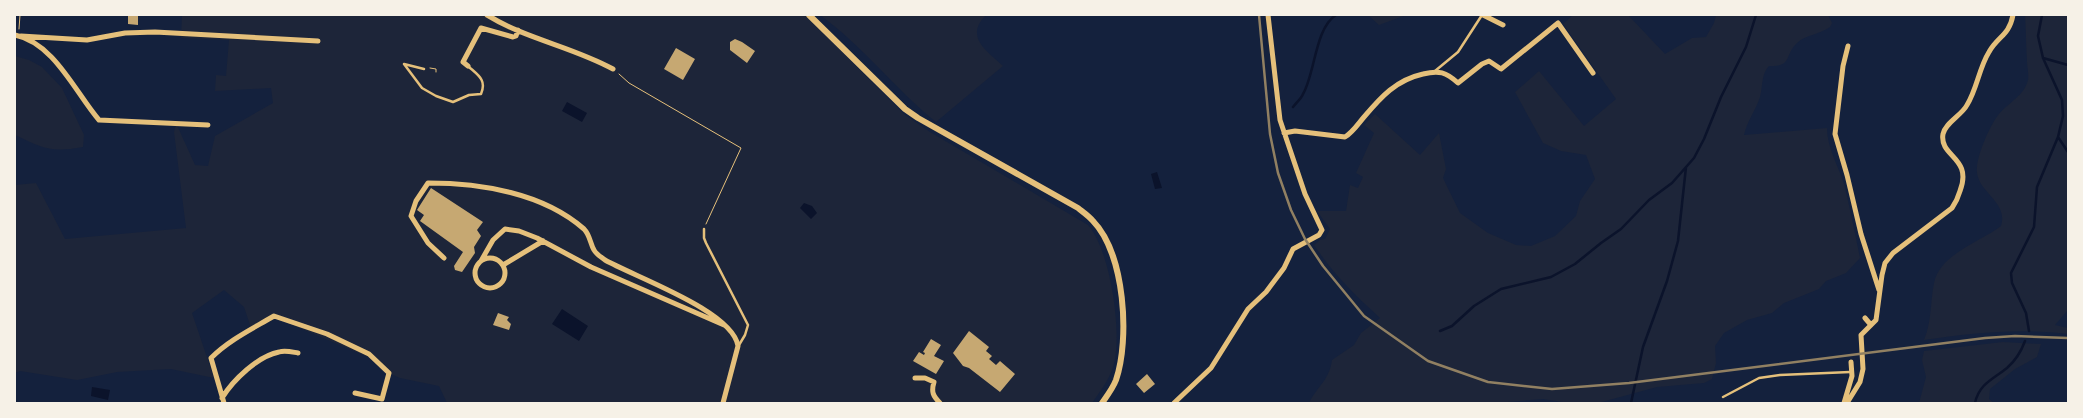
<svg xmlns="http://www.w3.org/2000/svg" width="2083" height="418" viewBox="0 0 2083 418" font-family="'Asap Condensed',sans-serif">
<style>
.green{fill:#1d2539}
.water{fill:#0b132b}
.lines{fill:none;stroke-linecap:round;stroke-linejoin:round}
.stream{stroke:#0b132b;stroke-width:2.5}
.building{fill:#c6a872}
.path{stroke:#e5c07b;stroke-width:1}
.service{stroke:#e5c07b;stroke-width:2.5}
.minor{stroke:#e5c07b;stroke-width:5}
.tertiary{stroke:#e5c07b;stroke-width:6}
.rail{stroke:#918062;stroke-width:2.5}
</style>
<rect width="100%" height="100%" fill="#14213d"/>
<path class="green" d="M182 15H805L904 114 930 132 1088 225C1110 250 1121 326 1115 359 1112 376 1102 389 1092 403H447L439 386 400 378 386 372 368 357 276 318 252 331 244 307 224 290 192 313 214 378 171 369 117 372 77 380 20 371 15 373V185L36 183 65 239 186 228 174 132 176 123 195 165 208 166 215 136 273 103 271 88 215 91 216 75 226 76 229 40 181 38Z
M820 15H986C964 37 987 51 1003 66L936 122C895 89 863 46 820 15Z
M1368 15H1406L1379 25Z
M1573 15H1628L1665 54 1692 38 1706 37 1714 23 1716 15H1828L1832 23 1830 27C1821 34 1805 35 1797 43 1784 55 1793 67 1769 66 1761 74 1763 86 1760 97 1756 110 1747 121 1744 135L1827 128C1827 148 1838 165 1844 184 1850 208 1855 233 1860 258L1846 273 1826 281 1819 289 1784 303 1772 313 1747 320 1724 333 1715 346 1716 363 1712 379 1704 383 1657 387 1598 403H1569L1543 399 1496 403H1309C1318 385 1329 381 1332 360L1354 345 1361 333 1380 318C1354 294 1334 275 1314 245L1320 240 1325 239 1330 229 1317 211H1346L1350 185 1358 188 1363 177 1356 173 1374 133 1364 125 1375 114 1420 155 1439 133 1446 169 1443 178 1460 213 1488 233 1516 245 1531 246 1555 236 1576 216 1580 201 1595 179 1586 155 1561 151 1543 143 1515 92 1539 71 1584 126 1616 99 1563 24Z
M2025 15H2068V310L2055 325 2068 328V334C2019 328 1973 333 1924 340 1932 320 1930 303 1934 283 1940 254 1980 242 2001 226 2009 200 1974 192 1977 167 1978 153 1990 125 1999 114 2009 102 2024 96 2028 80 2029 74 2027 67 2027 61 2026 45 2026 30 2025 15Z
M15 56 29 60 42 67 62 88 84 135 83 147C50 153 43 148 15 135Z
M2003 342 2041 344 2037 357 2015 369 1990 389 1989 399 1994 403H1919L1926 377 1922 360 1924 351Z"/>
<path class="water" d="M567 102 587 113 582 122 562 111Z
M1157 172 1162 188 1155 189 1151 174Z
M804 203 812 206 817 213 811 219 800 208Z
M562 309 588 326 579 341 552 324Z
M92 387 110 390 108 400 91 396Z"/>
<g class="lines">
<path class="stream" d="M2043 58 2068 65
M1293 107C1296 103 1301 99 1303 94 1315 74 1315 28 1336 15
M2058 137 2068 152
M1440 331 1452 326 1474 306 1501 289 1551 277 1575 264 1601 243 1621 229 1649 200 1672 183 1694 158 1704 139 1721 97 1746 47 1756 15
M2029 331 2026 313 2012 283 2011 273 2034 227 2037 187 2058 137 2063 116 2062 100 2043 58 2038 36 2042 15
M1631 403 1643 347 1667 281 1678 241 1686 167
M1975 403C1979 384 1993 379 2007 368 2015 361 2021 352 2025 341"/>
</g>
<path class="building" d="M128 15H138V25L128 24Z
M735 39 742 42 755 51 747 63 730 50V42Z
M676 48 695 59 683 80 664 69Z
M431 188 483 222 477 230 481 236 474 247 475 253 462 272 455 270 454 266 463 252 420 221 424 215 417 210Z
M498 313 509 317 507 320 511 324 509 330 493 325Z
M969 331 989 347 986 351 992 356 989 359 996 365 1000 361 1015 374 1000 392 969 368 963 366 953 353Z
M931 339 941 345 934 356 944 361 936 374 913 361 919 352 924 355 925 353 923 352Z
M1147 374 1155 384 1144 393 1136 384Z"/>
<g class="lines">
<path class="path" d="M19 29 20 15
M430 68 436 69V72
M619 74 629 83 741 148 706 224"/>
<path class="service" d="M424 69 404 64 422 88 436 96 453 102 469 95 481 94C487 80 478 75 469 67
M1435 71 1458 52 1482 15
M704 229V238L706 243 748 325 745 335 739 345
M1723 397 1759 378 1780 375 1850 372"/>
<path class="minor" d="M487 15C526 39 573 47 613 69
M1483 15 1503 25
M15 35C54 43 75 92 99 120L208 125
M21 36 87 40 125 33 155 32 318 41
M1848 46 1843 66 1835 134 1847 175 1861 234 1879 290
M468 66 463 62 481 28 513 37 516 36 518 30
M1284 133 1295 131 1345 137C1353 132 1358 124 1364 117 1381 97 1396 80 1423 74 1439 70 1446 72 1458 83L1482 64 1489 61 1501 69 1558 23 1593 73
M475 273a15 15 0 1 1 30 0a15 15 0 1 1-30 0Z
M444 258 428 243 411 216 416 201 428 183C481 183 543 193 584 229 590 235 590 243 594 250 596 254 601 257 605 260 635 277 733 311 738 346L723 403
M481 261 493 240 505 229 519 231 537 238 591 267 724 325
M503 265 543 241
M1865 318 1871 325
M915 378H925L934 382C931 392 933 396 940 403
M222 398C233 380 258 356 279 352 285 350 292 352 298 353
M224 403 211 358C229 340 252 329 274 316L327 334 369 354 389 373 382 399 355 393
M1174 403 1211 368 1248 309 1266 292 1284 268 1293 249 1319 235 1322 230 1305 194 1280 120 1268 15
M1844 403 1852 376 1851 362
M1847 403 1860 382 1863 369 1861 335 1876 320 1882 275 1885 263 1893 253 1952 208C1956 202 1958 198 1960 191 1973 157 1939 157 1943 134 1945 123 1962 115 1967 105 1977 89 1979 68 1989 52 1998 36 2009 36 2013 15"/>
<path class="tertiary" d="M809 15 905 109 918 118 1078 208C1083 212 1089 216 1093 221 1125 254 1130 339 1116 380 1113 388 1107 396 1102 403"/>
<path class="rail" d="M1259 15 1270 134 1278 173 1291 210 1305 239 1323 266 1364 316 1428 361 1488 382 1552 389 1629 383 1985 338 2015 336 2068 338"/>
</g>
<rect width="2083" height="418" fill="none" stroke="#f6f1e7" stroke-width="32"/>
</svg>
